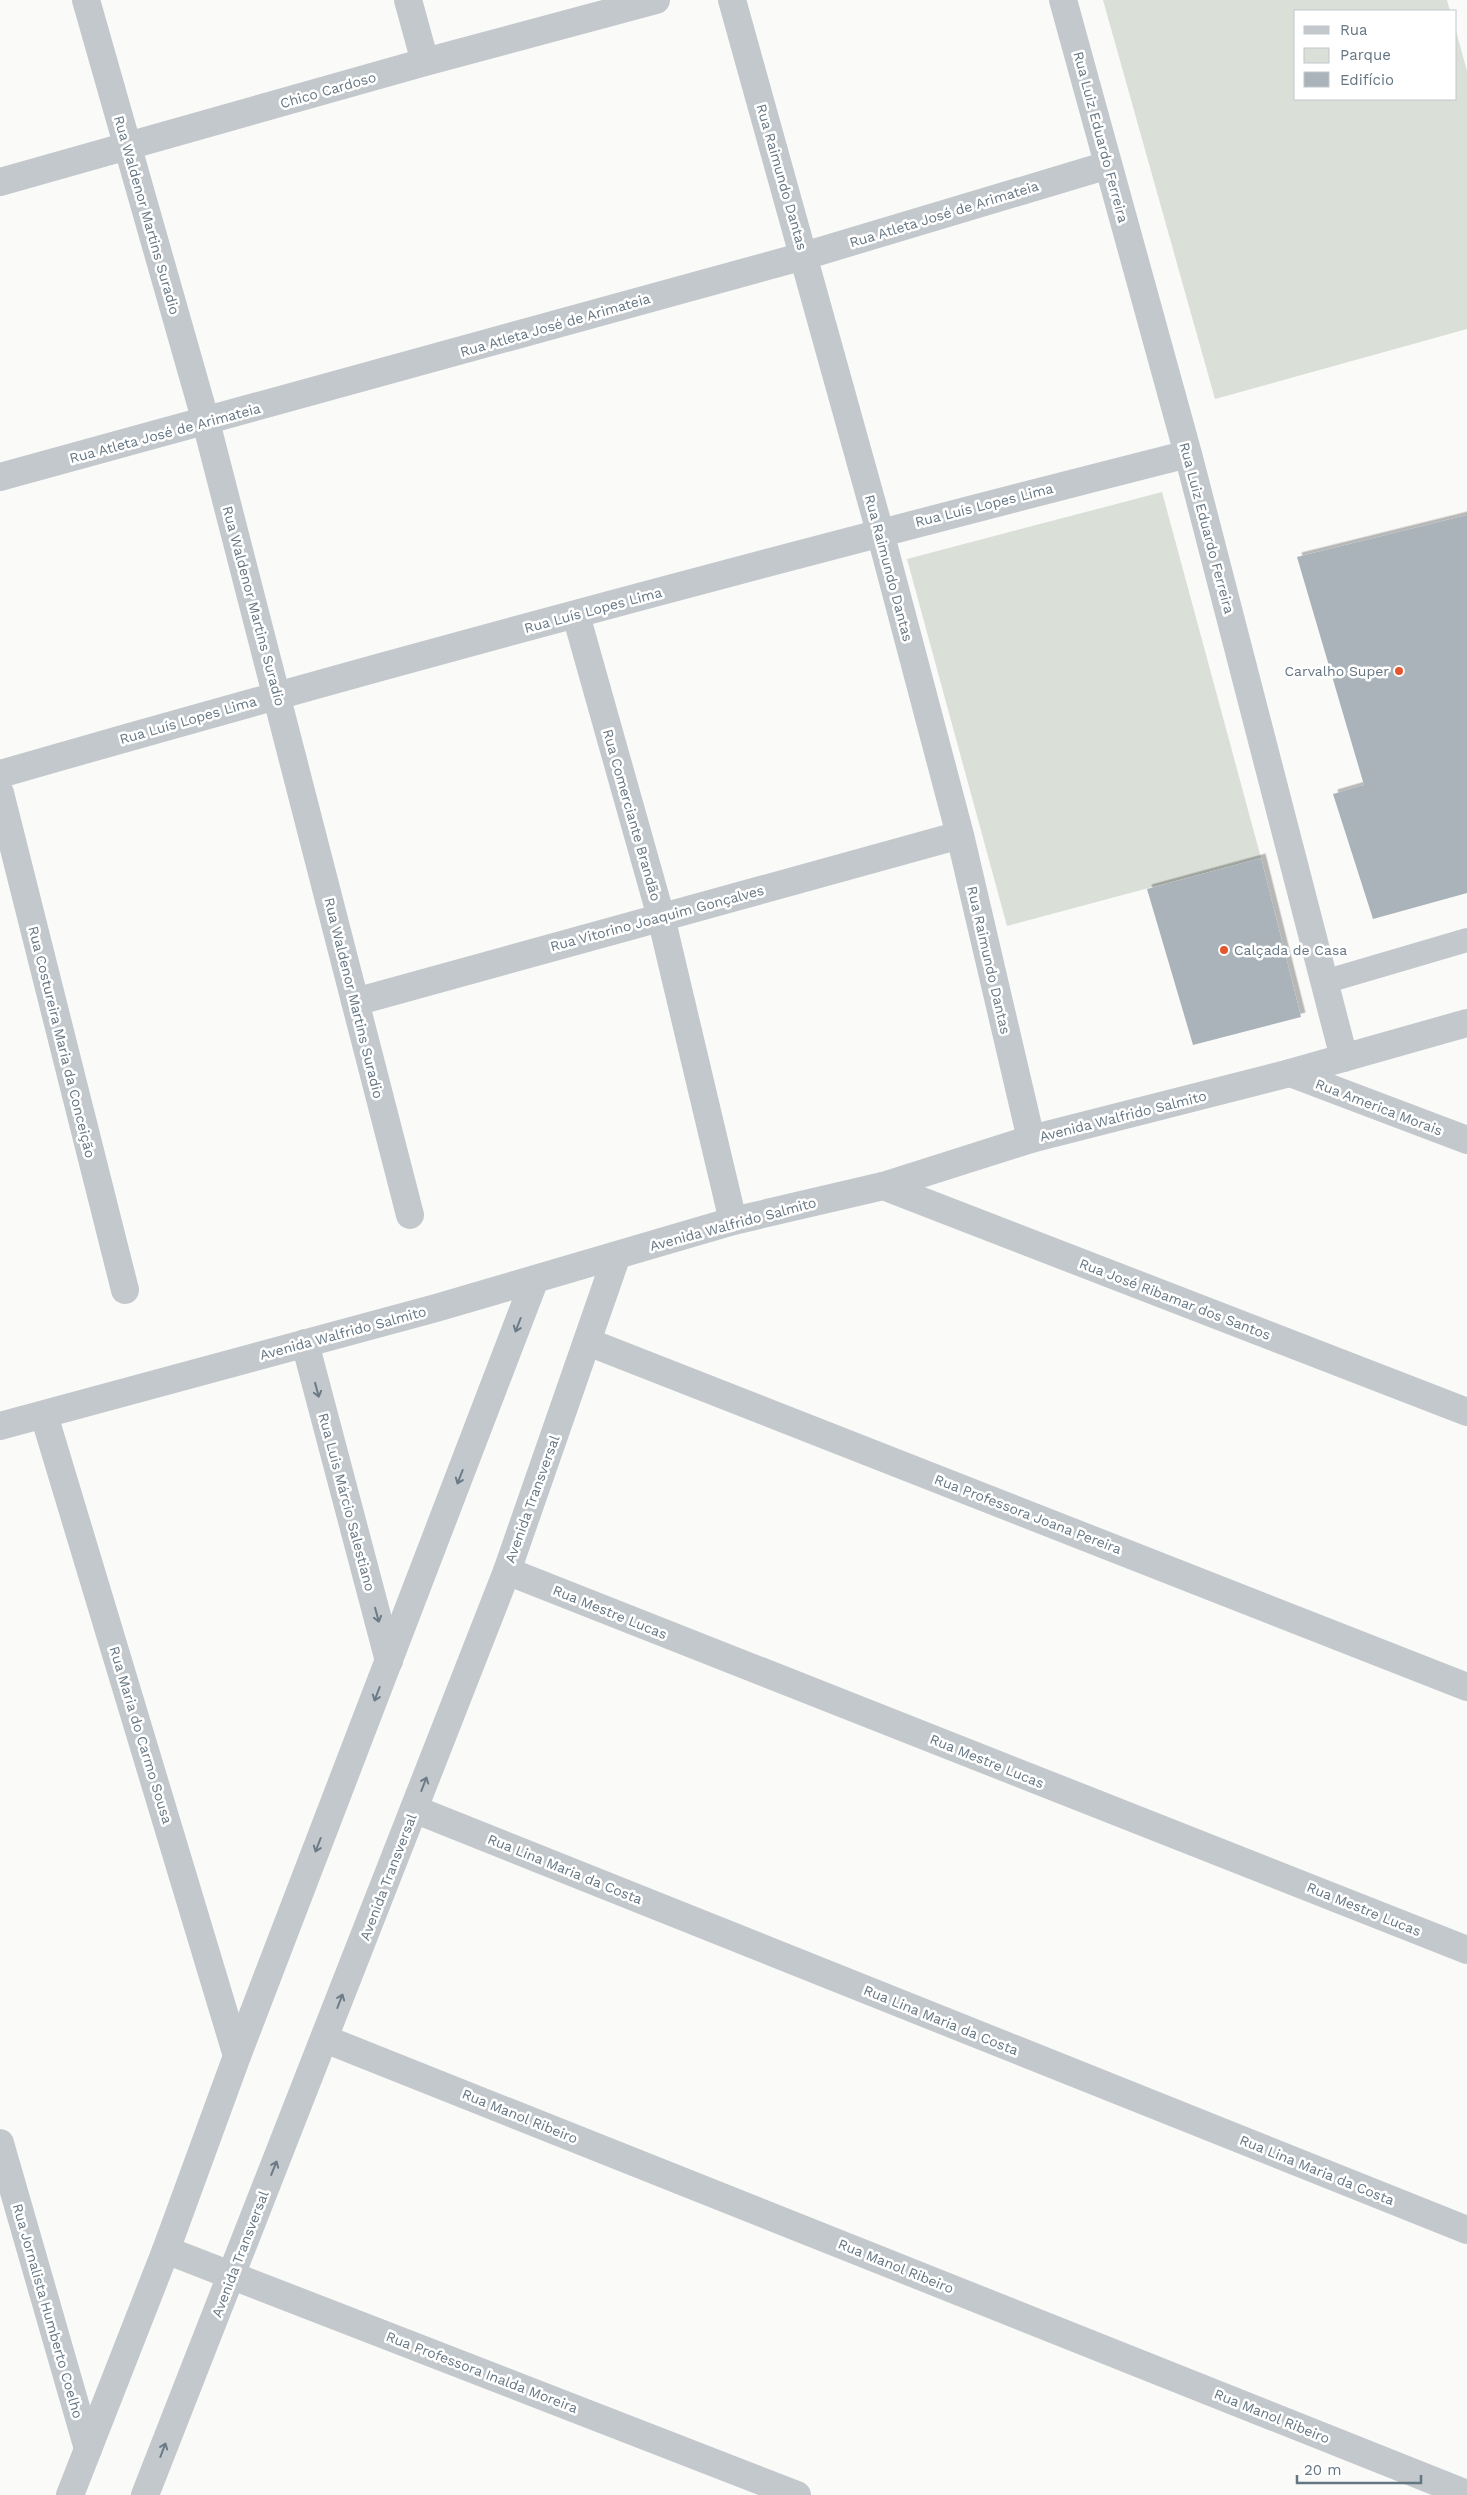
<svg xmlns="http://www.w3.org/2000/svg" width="1467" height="2495" viewBox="0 0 1467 2495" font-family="'Work Sans',sans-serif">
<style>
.green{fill:#dadfd7}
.building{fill:#aab3b9;filter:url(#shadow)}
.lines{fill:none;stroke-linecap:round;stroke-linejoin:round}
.service{stroke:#c3c8cc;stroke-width:24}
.minor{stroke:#c3c8cc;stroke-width:28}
.tertiary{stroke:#c3c8cc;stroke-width:28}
.oneway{stroke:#6a7a87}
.poi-dot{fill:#e4572e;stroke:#fff;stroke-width:2}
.labels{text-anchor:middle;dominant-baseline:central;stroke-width:5;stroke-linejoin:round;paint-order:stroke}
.street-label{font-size:14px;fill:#657683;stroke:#fff}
.poi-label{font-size:14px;fill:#657683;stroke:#fff;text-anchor:end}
</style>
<defs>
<filter id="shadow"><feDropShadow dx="4.5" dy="-4.5" stdDeviation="0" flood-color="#0004"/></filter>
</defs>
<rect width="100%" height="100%" fill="#fafaf8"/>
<path class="green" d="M1103 0H1447L1450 11H1296V99H1456V31L1467 71V329L1215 399Z
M1162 492 1261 858 1007 926 907 559Z"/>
<path class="building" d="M1467 515V893L1373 919 1333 794 1364 785 1297 557Z
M1261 858 1301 1017 1193 1045 1147 889Z"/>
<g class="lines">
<path class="service" d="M1324 982 1467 940"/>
<path class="minor" d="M86 0 206 422 410 1215
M408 0 425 62
M732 0 880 532 960 835 1031 1139
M1063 0 1188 454 1344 1058
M0 182 425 62 656 0
M0 477 804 256 1108 165
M576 615 661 917 733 1221
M0 774C394 661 790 555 1188 454
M0 793 125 1290
M355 1002 960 835
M1290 1073 1467 1140
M883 1186 1467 1412
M588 1342 1467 1687
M305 1343 389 1661
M44 1415 237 2056
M507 1571 1467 1950
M414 1809 1467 2230
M325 2039 1467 2494
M0 2143 88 2449
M166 2250 797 2495"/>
<path class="tertiary" d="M0 1426 436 1308 733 1221 883 1186 1031 1139 1290 1073 1467 1023
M70 2495 166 2250 237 2056 535 1279
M145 2495 507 1571 617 1255"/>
</g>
<defs><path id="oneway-shaft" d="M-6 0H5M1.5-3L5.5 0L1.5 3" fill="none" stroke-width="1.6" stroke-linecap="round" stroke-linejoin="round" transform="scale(1.25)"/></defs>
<g class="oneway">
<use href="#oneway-shaft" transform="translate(518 1325) rotate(111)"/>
<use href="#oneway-shaft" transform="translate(317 1390) rotate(75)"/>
<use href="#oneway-shaft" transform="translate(460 1477) rotate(111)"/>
<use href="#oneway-shaft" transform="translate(377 1615) rotate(75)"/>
<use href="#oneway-shaft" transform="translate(377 1694) rotate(111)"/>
<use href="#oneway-shaft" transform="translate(424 1784) rotate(-69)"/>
<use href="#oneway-shaft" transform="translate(318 1845) rotate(111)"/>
<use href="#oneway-shaft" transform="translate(340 2001) rotate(-69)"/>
<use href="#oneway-shaft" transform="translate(274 2168) rotate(-68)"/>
<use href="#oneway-shaft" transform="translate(163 2450) rotate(-69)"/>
</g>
<g class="poi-dot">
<circle cx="1399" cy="671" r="5"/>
<circle cx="1224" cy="950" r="5"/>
</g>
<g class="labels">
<g class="street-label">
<text transform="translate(328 90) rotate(-16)">Chico Cardoso</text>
<text transform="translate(1101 137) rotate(75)">Rua Luiz Eduardo Ferreira</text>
<text transform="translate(782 177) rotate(74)">Rua Raimundo Dantas</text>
<text transform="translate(944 214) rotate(-17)">Rua Atleta José de Arimateia</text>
<text transform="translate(147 215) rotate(74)">Rua Waldenor Martins Suradio</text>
<text transform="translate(555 325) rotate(-16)">Rua Atleta José de Arimateia</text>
<text transform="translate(165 433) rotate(-15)">Rua Atleta José de Arimateia</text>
<text transform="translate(984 505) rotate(-14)">Rua Luís Lopes Lima</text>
<text transform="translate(1207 528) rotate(75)">Rua Luiz Eduardo Ferreira</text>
<text transform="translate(889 568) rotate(75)">Rua Raimundo Dantas</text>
<text transform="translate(254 606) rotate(75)">Rua Waldenor Martins Suradio</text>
<text transform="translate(593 610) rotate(-15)">Rua Luís Lopes Lima</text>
<text transform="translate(188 720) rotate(-16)">Rua Luís Lopes Lima</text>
<text transform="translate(632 815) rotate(74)">Rua Comerciante Brandão</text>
<text transform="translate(657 918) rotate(-15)">Rua Vitorino Joaquim Gonçalves</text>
<text transform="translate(989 960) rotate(77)">Rua Raimundo Dantas</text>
<text transform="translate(354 998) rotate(76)">Rua Waldenor Martins Suradio</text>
<text transform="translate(62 1042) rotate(76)">Rua Costureira Maria da Conceição</text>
<text transform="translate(1379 1107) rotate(21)">Rua America Morais</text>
<text transform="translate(1123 1116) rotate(-14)">Avenida Walfrido Salmito</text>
<text transform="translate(733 1224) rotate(-15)">Avenida Walfrido Salmito</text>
<text transform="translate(1175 1299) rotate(21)">Rua José Ribamar dos Santos</text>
<text transform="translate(343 1333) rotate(-15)">Avenida Walfrido Salmito</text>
<text transform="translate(532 1499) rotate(-70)">Avenida Transversal</text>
<text transform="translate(347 1502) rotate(75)">Rua Luis Márcio Salestiano</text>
<text transform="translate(1028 1514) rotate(21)">Rua Professora Joana Pereira</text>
<text transform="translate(610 1612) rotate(22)">Rua Mestre Lucas</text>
<text transform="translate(141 1735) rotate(73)">Rua Maria do Carmo Sousa</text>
<text transform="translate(987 1761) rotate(22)">Rua Mestre Lucas</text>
<text transform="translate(565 1869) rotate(22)">Rua Lina Maria da Costa</text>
<text transform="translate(388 1877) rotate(-69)">Avenida Transversal</text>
<text transform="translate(1364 1909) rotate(22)">Rua Mestre Lucas</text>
<text transform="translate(941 2020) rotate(22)">Rua Lina Maria da Costa</text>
<text transform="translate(520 2116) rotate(22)">Rua Manol Ribeiro</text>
<text transform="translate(1317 2170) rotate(22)">Rua Lina Maria da Costa</text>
<text transform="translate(240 2254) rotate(-69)">Avenida Transversal</text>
<text transform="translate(896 2266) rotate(22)">Rua Manol Ribeiro</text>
<text transform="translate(48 2311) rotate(74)">Rua Jornalista Humberto Coelho</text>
<text transform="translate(482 2372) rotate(21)">Rua Professora Inalda Moreira</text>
<text transform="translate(1272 2416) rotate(22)">Rua Manol Ribeiro</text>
</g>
<g class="poi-label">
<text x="1389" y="671">Carvalho Super</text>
<text x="1234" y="950" text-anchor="start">Calçada de Casa</text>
</g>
</g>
<rect x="1294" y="10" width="162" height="90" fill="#ffffff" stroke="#c1c8cd"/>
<rect x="1304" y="26" width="25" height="8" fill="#c3c8cc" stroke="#c1c8cd"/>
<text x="1340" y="35" font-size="15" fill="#657683">Rua</text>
<rect x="1304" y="48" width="25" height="15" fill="#dadfd7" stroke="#c1c8cd"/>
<text x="1340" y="60" font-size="15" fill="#657683">Parque</text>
<rect x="1304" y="72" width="25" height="15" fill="#aab3b9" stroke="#c1c8cd"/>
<text x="1340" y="85" font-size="15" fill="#657683">Edifício</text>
<path d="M1297 2475v8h124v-8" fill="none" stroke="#657683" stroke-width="2.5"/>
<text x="1304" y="2475" font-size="15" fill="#657683" stroke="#ffffff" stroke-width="4" paint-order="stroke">20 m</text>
</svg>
